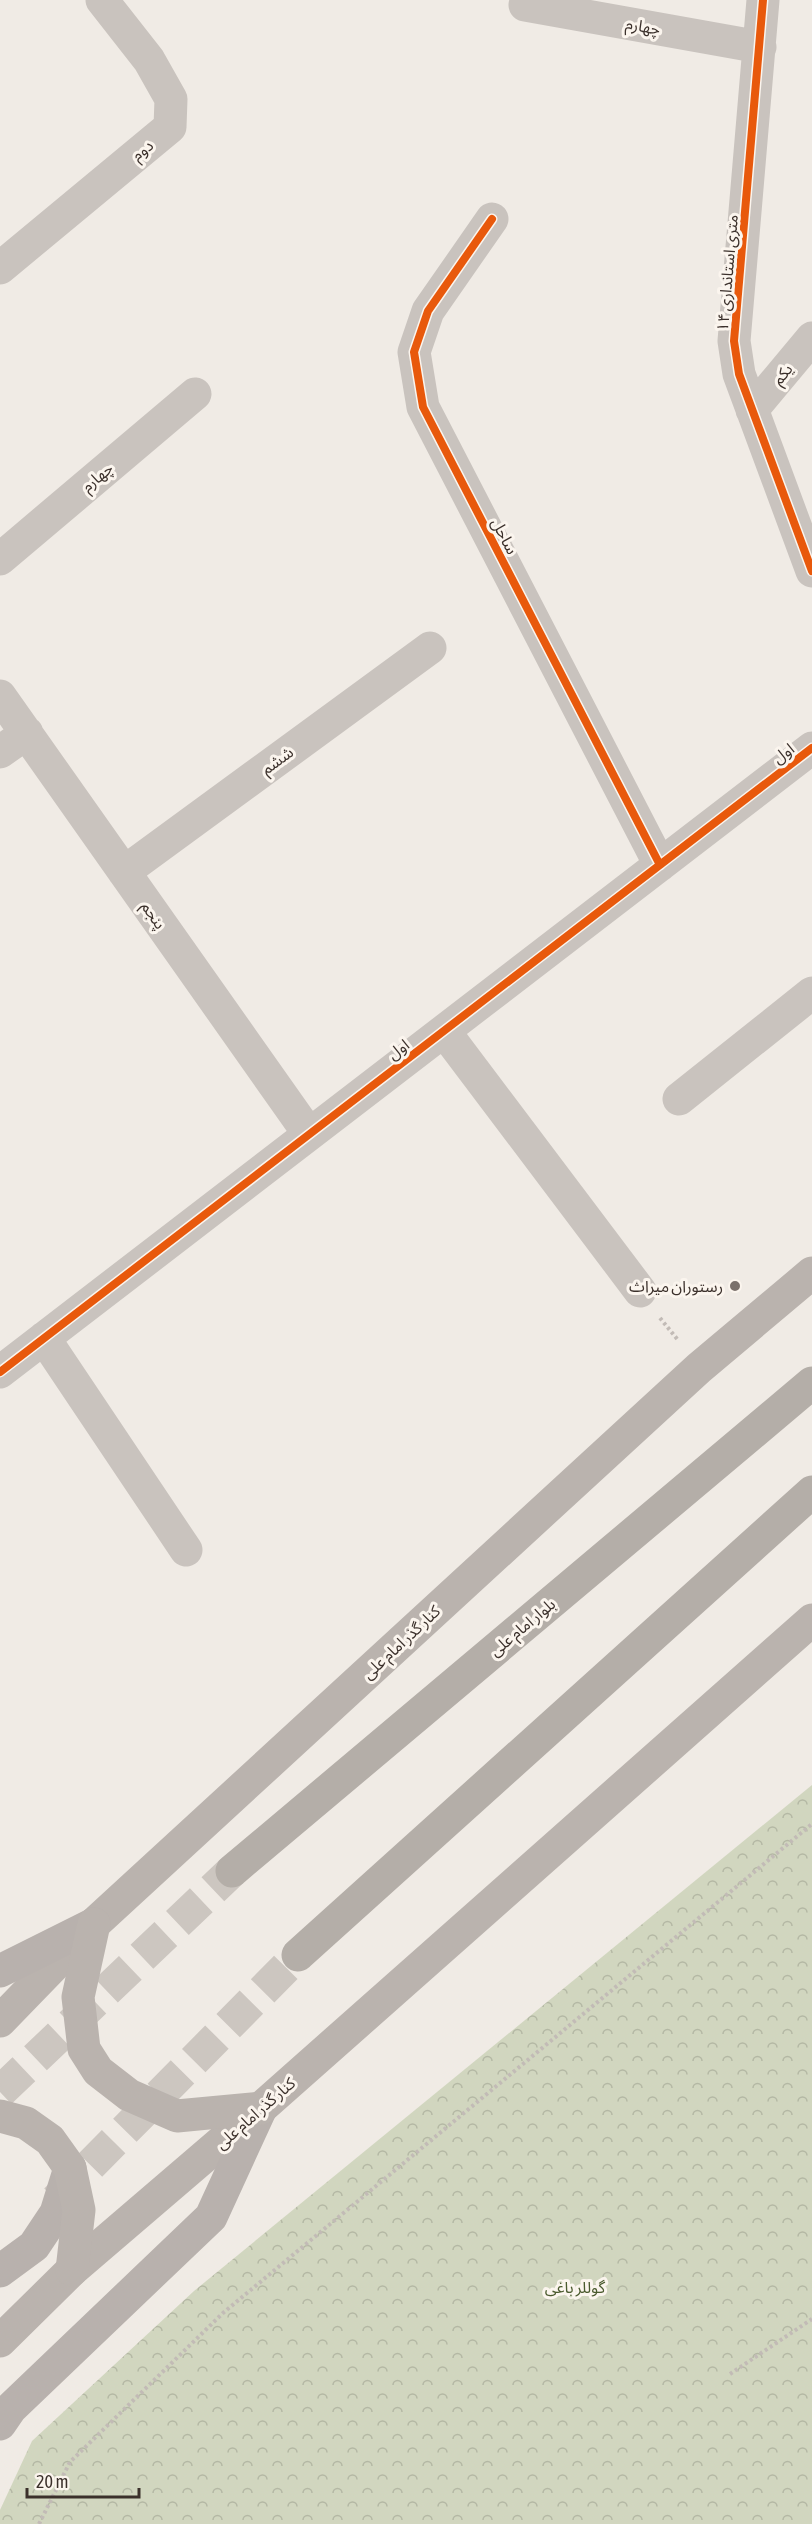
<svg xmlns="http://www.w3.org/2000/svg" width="812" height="2524" viewBox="0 0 812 2524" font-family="'Asap Condensed','Noto Sans Arabic',sans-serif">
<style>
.park{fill:url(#park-crowns)}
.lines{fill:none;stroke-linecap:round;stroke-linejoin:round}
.trunk-tunnel{stroke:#ccc6c0;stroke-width:33;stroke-dasharray:33 16;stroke-linecap:butt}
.path{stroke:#c2bbb6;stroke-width:4;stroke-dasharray:3 3;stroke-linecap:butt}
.minor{stroke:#c9c3be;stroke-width:33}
.secondary{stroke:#bab3ae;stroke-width:33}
.primary{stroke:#b8b1ad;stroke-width:33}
.trunk{stroke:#b4aea8;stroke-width:33}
.secondary-bridge{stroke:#bab3ae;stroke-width:33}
.cycleway-casing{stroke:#fbf5ee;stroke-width:11}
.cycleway{stroke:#e8590c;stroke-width:8}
.poi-dot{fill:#7a716c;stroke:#fbf5ee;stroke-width:2}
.labels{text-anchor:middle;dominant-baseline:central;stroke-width:6;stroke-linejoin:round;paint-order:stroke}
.street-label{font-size:16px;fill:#3b302b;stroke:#fbf5ee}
.poi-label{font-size:16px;fill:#3b302b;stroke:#fbf5ee;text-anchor:end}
.park-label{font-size:16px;fill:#4a5a2e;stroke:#fbf5ee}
</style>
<defs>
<pattern id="park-crowns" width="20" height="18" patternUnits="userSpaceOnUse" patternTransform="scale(1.5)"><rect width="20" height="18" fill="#d1d6bf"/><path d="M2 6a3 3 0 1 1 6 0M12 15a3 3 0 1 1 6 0" fill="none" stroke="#b4b8a4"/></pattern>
</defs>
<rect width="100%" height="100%" fill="#f0ebe5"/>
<path class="park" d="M812 1785V2524H0V2510L32 2441 194 2291Z"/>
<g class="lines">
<path class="trunk-tunnel" d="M0 2092 232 1871
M56 2200 298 1955"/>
<path class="path" d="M660 1318 678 1340
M730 2374 812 2319
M39 2524 70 2462 223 2313 812 1824"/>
<path class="minor" d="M763 0 734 341 739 374 812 571
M525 5 760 47
M492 219 428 311 414 352 423 407 660 865
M0 268 170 127 171 99 149 60 102 0
M752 410 812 338
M0 559 195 394
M0 696 309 1134
M0 752 27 733
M124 872 430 648
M444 1031 640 1291
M679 1099 812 993
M44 1338 186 1550
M0 1372 812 748"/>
<path class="secondary" d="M0 2021 94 1924 699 1368 812 1273
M0 2341 72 2270 261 2108 812 1620"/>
<path class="primary" d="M0 1971 94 1924
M0 2271 34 2246 56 2213 70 2168
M0 2424 11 2408 211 2217 261 2108"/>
<path class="trunk" d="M232 1871 812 1383
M298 1955 812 1492"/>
<path class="secondary-bridge" d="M94 1924 78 1997 84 2049 98 2071 129 2095 177 2116 261 2108
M0 2116 26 2123 50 2140 70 2168 79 2210 72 2270"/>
<g class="cycleway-casing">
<path id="cycleway" d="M763 0 734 341 739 374 812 571
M492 219 428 311 414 352 423 407 660 865
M0 1372 812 748"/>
</g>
<use href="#cycleway" class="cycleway"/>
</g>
<circle class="poi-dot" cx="735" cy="1286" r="6"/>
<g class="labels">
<g class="street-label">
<text transform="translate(643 26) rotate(10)">چهارم</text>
<text transform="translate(142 150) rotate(-40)">دوم</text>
<text transform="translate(727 273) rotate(-85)">۱۴ متری استانداری</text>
<text transform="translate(782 374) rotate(-51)">یکم</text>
<text transform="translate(97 477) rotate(-40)">چهارم</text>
<text transform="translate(505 536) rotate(63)">ساحل</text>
<text transform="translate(783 753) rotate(-37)">اول</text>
<text transform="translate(277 760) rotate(-36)">ششم</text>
<text transform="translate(154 915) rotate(55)">پنجم</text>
<text transform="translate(398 1049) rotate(-37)">اول</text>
<text transform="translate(522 1627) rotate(-40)">بلوار امام علی</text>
<text transform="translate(401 1642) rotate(-43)">کنار گذر امام علی</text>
<text transform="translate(255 2113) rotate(-41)">کنار گذر امام علی</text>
</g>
<g class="poi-label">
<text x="723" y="1286">رستوران میراث</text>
</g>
<g class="park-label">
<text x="575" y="2287">گوللر باغی</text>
</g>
</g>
<path d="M27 2488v9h112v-9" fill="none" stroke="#3b302b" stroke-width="3"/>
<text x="36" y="2488" font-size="18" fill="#3b302b" stroke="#fbf5ee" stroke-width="4.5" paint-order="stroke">20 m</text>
</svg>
